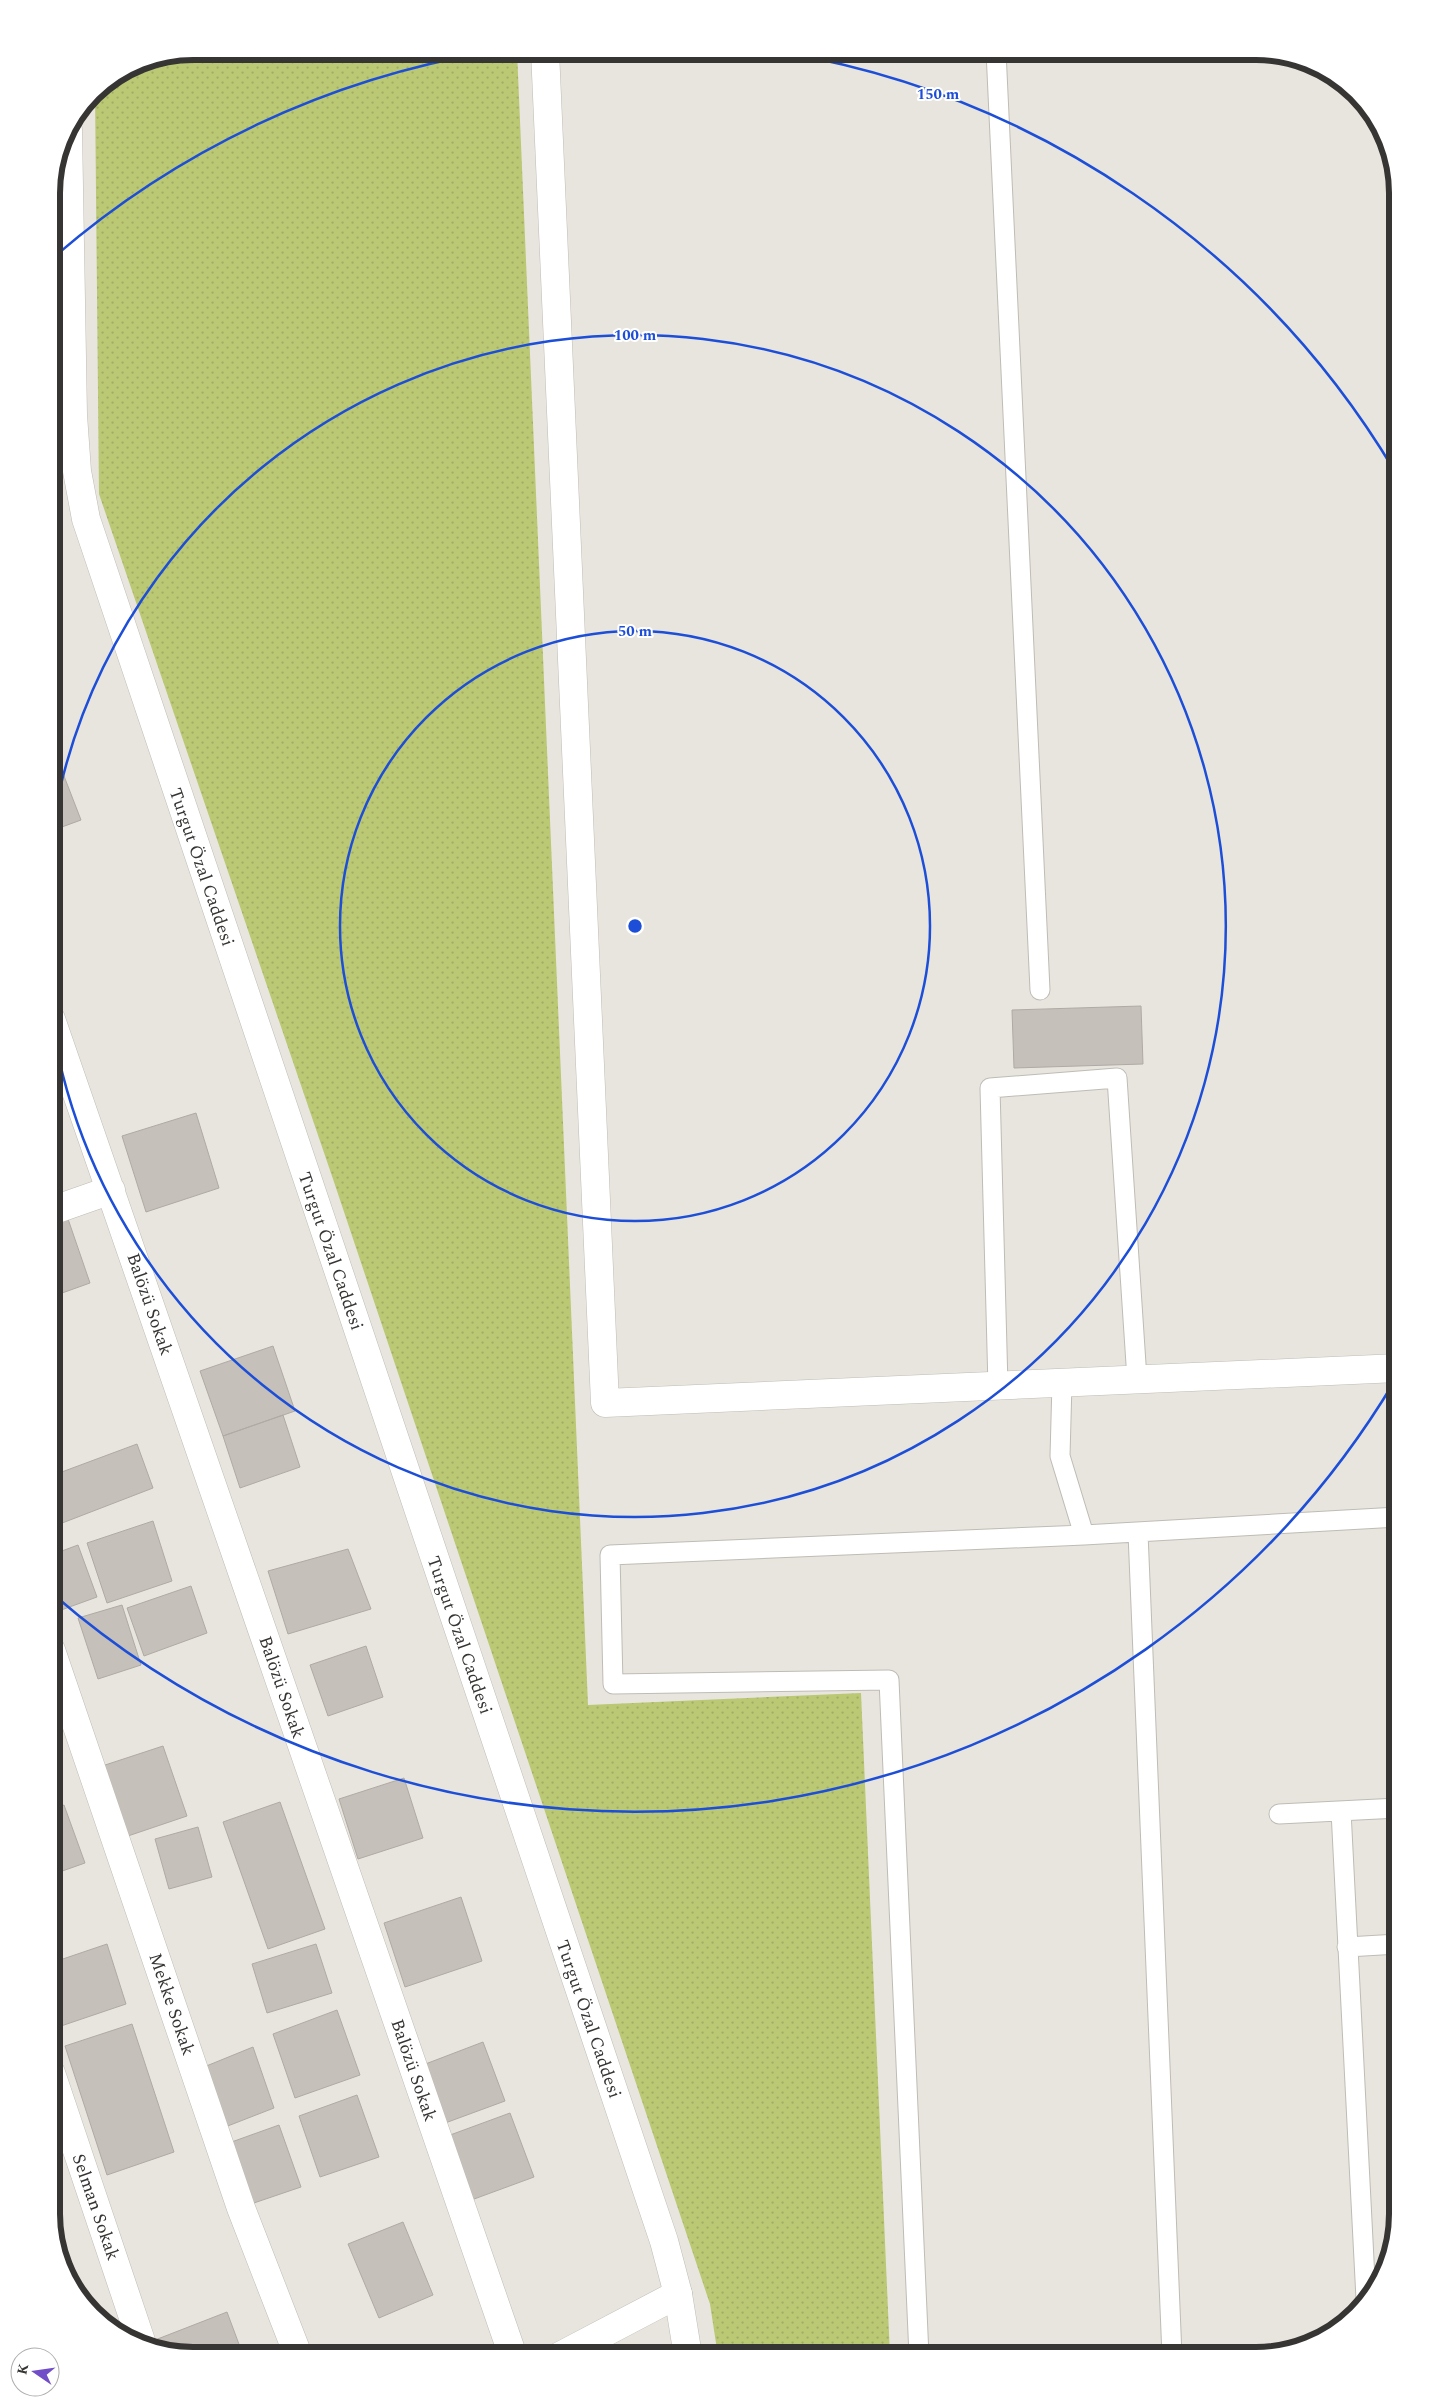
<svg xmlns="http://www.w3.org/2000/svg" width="1449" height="2407" font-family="Spectral,serif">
<defs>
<pattern id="grass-dots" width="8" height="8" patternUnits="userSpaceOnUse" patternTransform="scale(1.25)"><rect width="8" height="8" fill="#bbc874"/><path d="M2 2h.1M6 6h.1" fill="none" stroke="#a1ac65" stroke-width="1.8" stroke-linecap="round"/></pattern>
</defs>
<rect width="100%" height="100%" fill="#e8e5de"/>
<!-- grass -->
<path fill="url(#grass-dots)" d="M 193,51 L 517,51 L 588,1705 L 861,1693 L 890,2356 L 718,2356 L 710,2304 L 333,1179 L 99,494 L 95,91 L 139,62 Z"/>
<!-- building -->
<path fill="#c5c0ba" stroke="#afaaa4" d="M 59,763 L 81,820 L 51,831 L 51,766 Z
M 1141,1006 L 1143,1064 L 1014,1068 L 1012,1010 Z
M 196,1113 L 219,1188 L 146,1212 L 122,1136 Z
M 67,1216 L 90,1283 L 51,1297 L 51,1221 Z
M 273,1346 L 295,1411 L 223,1436 L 200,1371 Z
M 283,1415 L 300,1467 L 240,1488 L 223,1436 Z
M 137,1444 L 153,1488 L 57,1525 L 51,1510 L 51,1476 Z
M 153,1521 L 172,1581 L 107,1603 L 87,1543 Z
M 78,1545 L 97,1597 L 53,1613 L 51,1555 Z
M 348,1549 L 371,1609 L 288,1634 L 268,1571 Z
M 191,1586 L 207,1633 L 144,1656 L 127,1608 Z
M 122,1605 L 141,1665 L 98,1679 L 78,1618 Z
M 366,1646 L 383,1697 L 328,1716 L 310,1665 Z
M 163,1746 L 187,1816 L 119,1839 L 96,1768 Z
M 404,1778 L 423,1838 L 358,1859 L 339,1799 Z
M 280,1802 L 325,1929 L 268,1949 L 223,1822 Z
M 64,1805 L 85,1863 L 51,1875 L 51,1810 Z
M 198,1827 L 212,1877 L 169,1889 L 155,1839 Z
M 461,1897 L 482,1961 L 405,1987 L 384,1923 Z
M 107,1944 L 126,2004 L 61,2026 L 51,1995 L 51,1963 Z
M 316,1944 L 332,1993 L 267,2013 L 252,1964 Z
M 1398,1990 L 1398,2132 L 1394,1991 Z
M 337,2010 L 360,2075 L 295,2098 L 273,2034 Z
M 132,2024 L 174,2152 L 107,2175 L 65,2046 Z
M 483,2042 L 505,2101 L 437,2126 L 415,2068 Z
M 253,2047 L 274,2108 L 220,2129 L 199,2069 Z
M 357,2095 L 379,2157 L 320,2177 L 299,2116 Z
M 510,2113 L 534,2177 L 466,2202 L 442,2138 Z
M 279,2125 L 301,2187 L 248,2205 L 226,2144 Z
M 403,2222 L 433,2295 L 379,2318 L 348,2244 Z
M 67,2264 L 73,2285 L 66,2276 L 63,2265 Z
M 227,2312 L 243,2355 L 184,2355 L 157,2347 L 155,2340 Z"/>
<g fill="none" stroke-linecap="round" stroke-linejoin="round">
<defs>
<path id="service" d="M 996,51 L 1040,990
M 998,1386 L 990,1088 L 1117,1078 L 1137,1379
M 1138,1533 L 1172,2356
M 1084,1535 L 1398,1517
M 1341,1811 L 1366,2299
M 1279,1814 L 1398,1808
M 1347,1947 L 1398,1944
M 919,2356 L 889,1680 L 613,1684 L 610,1555 L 1084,1535 L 1060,1456 L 1062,1383"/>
<path id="minor" d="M 545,51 L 605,1403 L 1398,1368
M 51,1019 L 513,2356
M 51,1211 L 111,1190
M 51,1650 L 241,2208 L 298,2355
M 51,2073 L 141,2341
M 560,2356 L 678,2294"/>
<path id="tertiary" d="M 68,130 L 73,415 L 77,471 L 86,519 L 664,2241 L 678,2294 L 688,2356"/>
</defs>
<!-- service casing -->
<use href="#service" stroke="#bfbcb5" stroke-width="21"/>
<!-- minor casing -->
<use href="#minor" stroke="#bfbcb5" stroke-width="29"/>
<!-- tertiary casing -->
<use href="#tertiary" stroke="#bfbcb5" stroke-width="29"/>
<!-- service -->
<use href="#service" stroke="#fff" stroke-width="19"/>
<!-- minor -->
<use href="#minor" stroke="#fff" stroke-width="28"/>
<!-- tertiary -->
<use href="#tertiary" stroke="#fff" stroke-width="28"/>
</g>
<!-- distance rings -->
<g fill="none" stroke="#1d4ed8" stroke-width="2.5">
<circle cx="635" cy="926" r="295"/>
<path d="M52 828A591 591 0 1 1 52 1024"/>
<path d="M1394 1382A886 886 0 0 1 54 1595M54 257A886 886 0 0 1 489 52M781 52A886 886 0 0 1 1394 470"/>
</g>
<g text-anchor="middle" stroke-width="4" stroke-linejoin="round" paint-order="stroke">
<!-- street labels -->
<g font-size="18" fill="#363533" stroke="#fff">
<text transform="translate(202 867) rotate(71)" y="6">Turgut Özal Caddesi</text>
<text transform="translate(331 1251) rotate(71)" y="6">Turgut Özal Caddesi</text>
<text transform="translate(150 1304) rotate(71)" y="6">Balözü Sokak</text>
<text transform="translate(460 1635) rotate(71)" y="6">Turgut Özal Caddesi</text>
<text transform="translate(282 1687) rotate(71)" y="6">Balözü Sokak</text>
<text transform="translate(172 2004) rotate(71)" y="6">Mekke Sokak</text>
<text transform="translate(589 2019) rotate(71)" y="6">Turgut Özal Caddesi</text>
<text transform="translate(414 2070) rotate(71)" y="6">Balözü Sokak</text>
<text transform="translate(96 2207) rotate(71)" y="6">Selman Sokak</text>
</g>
</g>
<!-- crop -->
<path d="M0 0H1449V2407H0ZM193 60H1256A133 133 0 0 1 1389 193V2214A133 133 0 0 1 1256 2347H193A133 133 0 0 1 60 2214V193A133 133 0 0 1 193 60Z" fill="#fff" fill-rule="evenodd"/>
<path fill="none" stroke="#363533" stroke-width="6" d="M193 60H1256A133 133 0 0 1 1389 193V2214A133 133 0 0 1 1256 2347H193A133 133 0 0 1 60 2214V193A133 133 0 0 1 193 60Z"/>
<circle cx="635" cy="926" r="8" fill="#1d4ed8" stroke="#fff" stroke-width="2.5"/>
<g font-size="15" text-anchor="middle" font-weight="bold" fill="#1d4ed8" stroke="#fff" stroke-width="4" stroke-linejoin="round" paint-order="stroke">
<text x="938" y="99">150 m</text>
<text x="635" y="340">100 m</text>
<text x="635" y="636">50 m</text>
</g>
<!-- north arrow -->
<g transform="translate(35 2372) rotate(283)"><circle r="24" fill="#ffffff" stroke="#afaead"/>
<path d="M0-4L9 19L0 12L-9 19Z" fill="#714ec7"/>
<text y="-8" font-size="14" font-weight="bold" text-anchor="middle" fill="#363533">K</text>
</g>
</svg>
